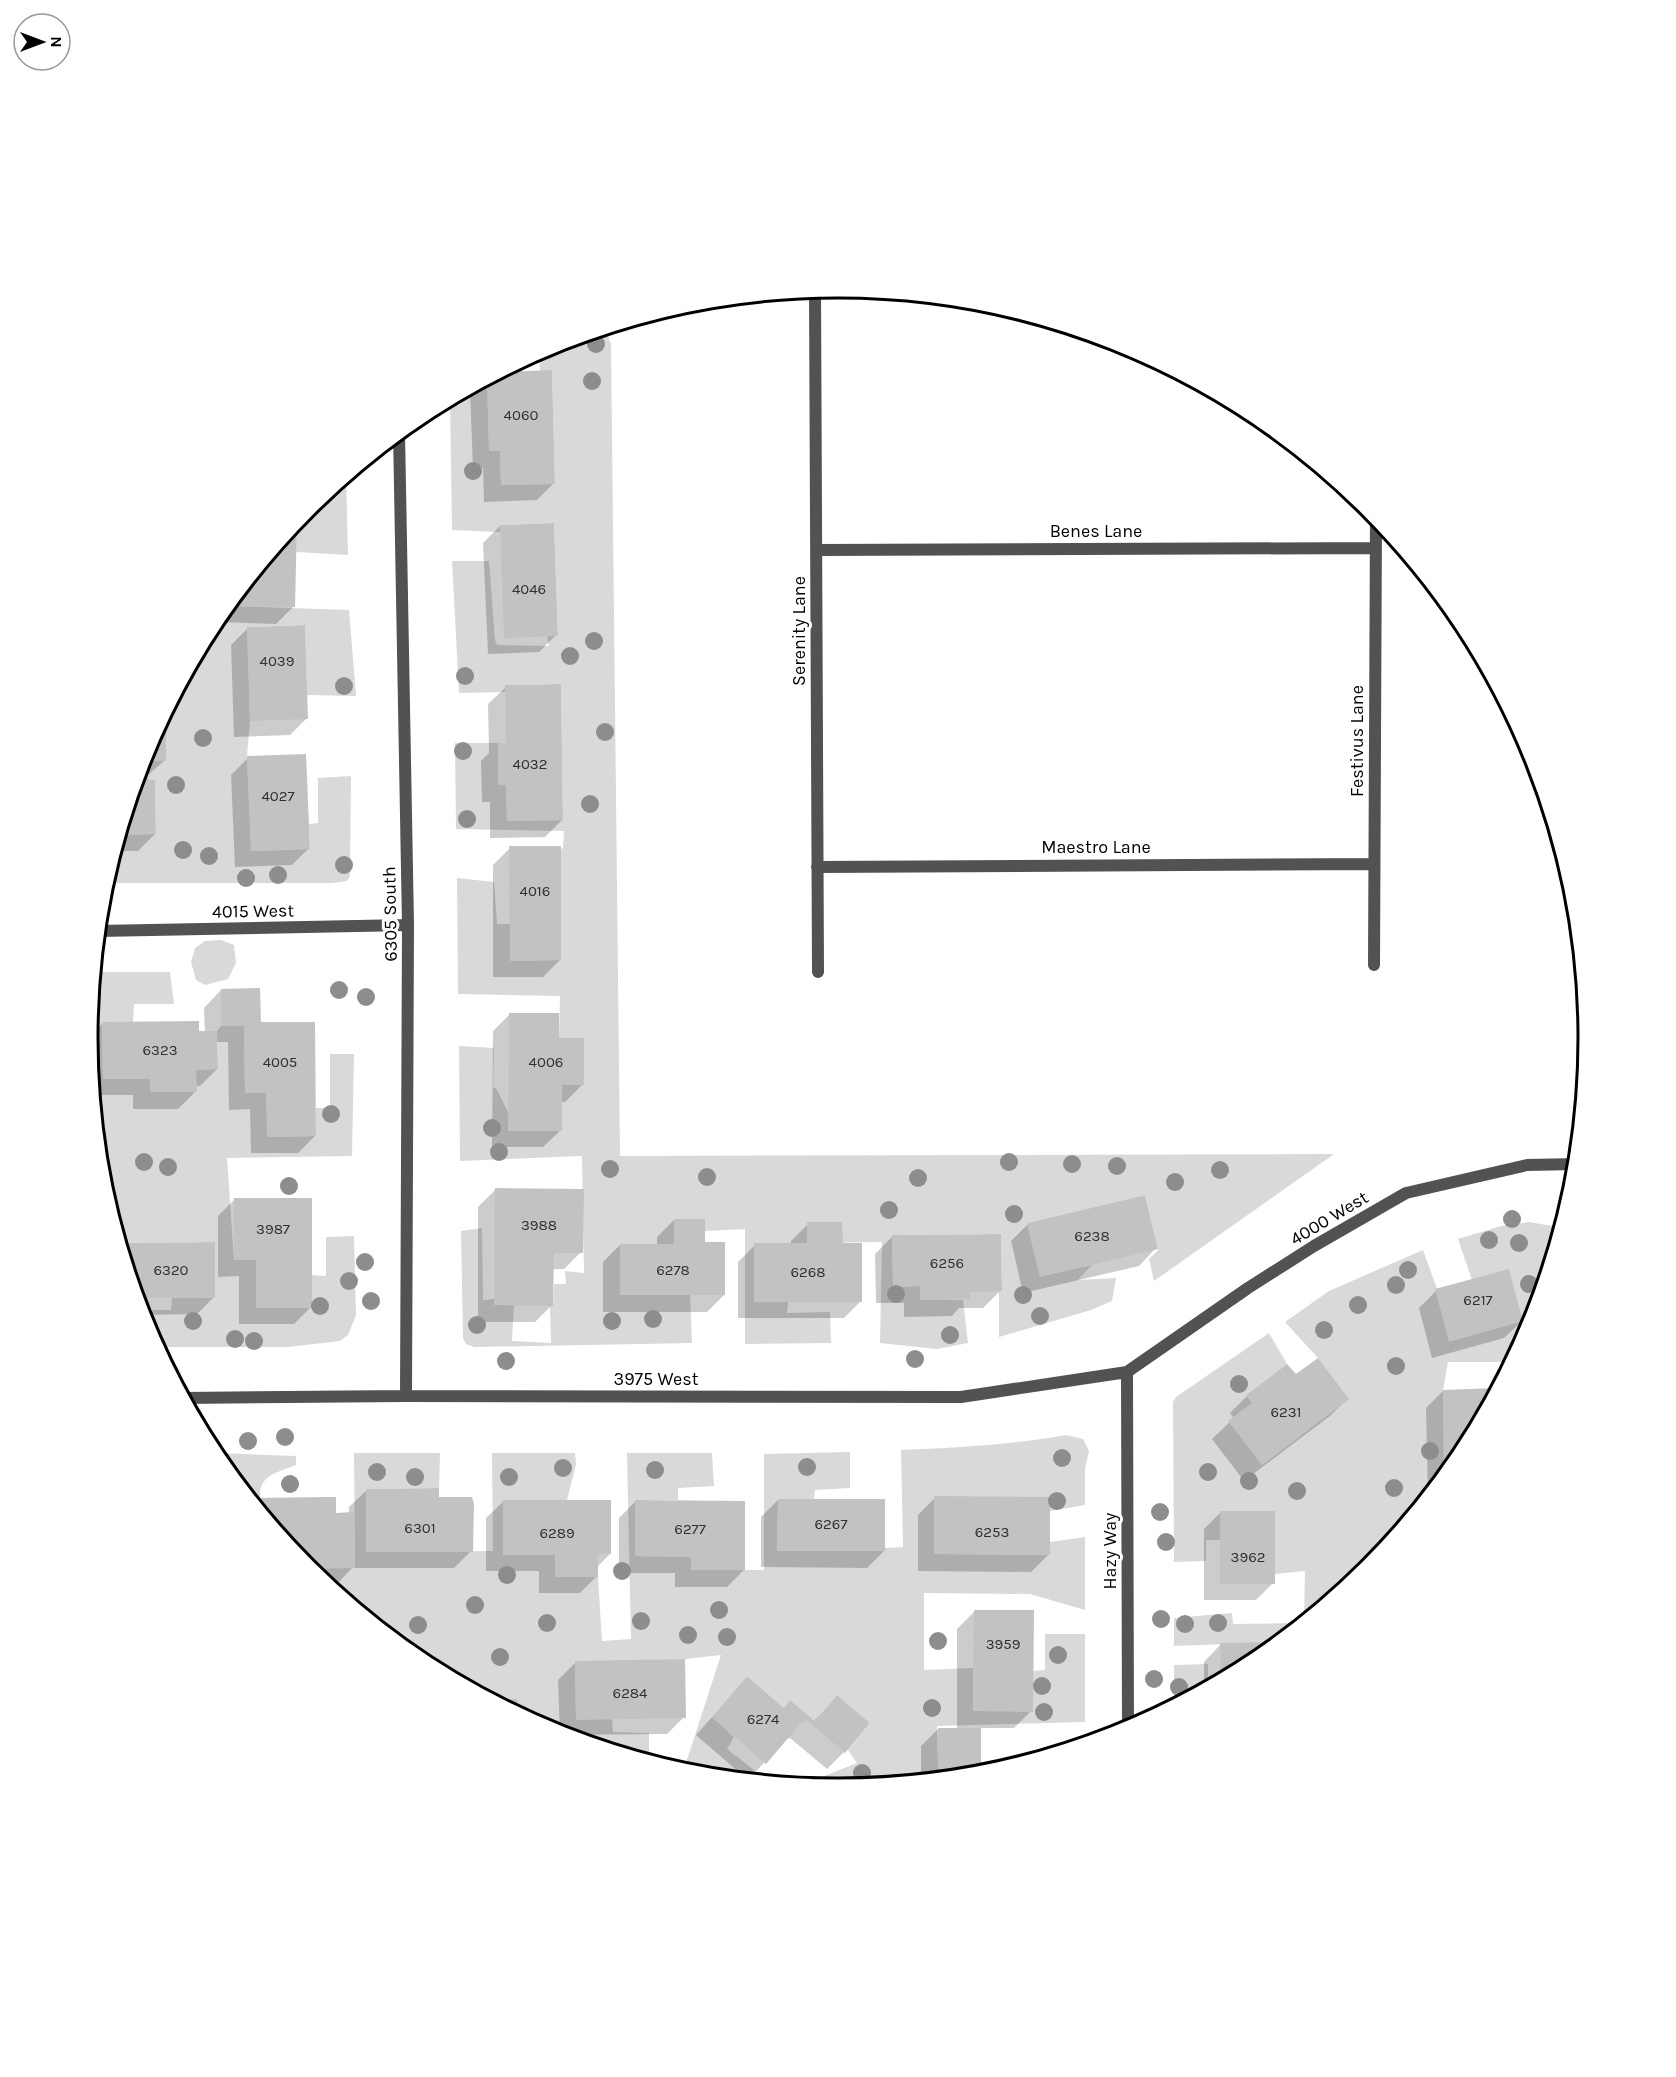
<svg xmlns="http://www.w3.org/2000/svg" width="1676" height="2077" font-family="Karla,sans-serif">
<rect width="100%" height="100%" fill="#fff"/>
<!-- green -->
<path fill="#d9d9d9" d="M 606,332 L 611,344 L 620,1156 L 1334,1154 L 1154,1281 L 1149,1259 L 1159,1249 L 1158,1249 L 1145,1195 L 1027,1223 L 1040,1276 L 1092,1265 L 1078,1280 L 1116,1278 L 1112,1301 L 1091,1310 L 999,1337 L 999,1291 L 1002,1291 L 1001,1234 L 892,1235 L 893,1287 L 920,1286 L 920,1300 L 963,1300 L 968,1343 L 937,1349 L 880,1343 L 882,1242 L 807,1243 L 788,1302 L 787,1313 L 830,1312 L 831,1343 L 745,1344 L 745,1229 L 705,1231 L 705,1219 L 674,1219 L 674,1244 L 620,1244 L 620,1295 L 690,1293 L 692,1343 L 474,1347 L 466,1344 L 463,1338 L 461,1231 L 482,1228 L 483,1300 L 494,1299 L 495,1305 L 514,1305 L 512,1341 L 551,1343 L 550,1306 L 553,1305 L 554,1284 L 566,1284 L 565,1271 L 584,1273 L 582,1156 L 460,1161 L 459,1046 L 494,1048 L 493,1088 L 496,1088 L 508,1112 L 562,1131 L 562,1085 L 584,1085 L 583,1038 L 559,1038 L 560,996 L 458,994 L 457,878 L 494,882 L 497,924 L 510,924 L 510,961 L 561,960 L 561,849 L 563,848 L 564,831 L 456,829 L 455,743 L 498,743 L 498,785 L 506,785 L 507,821 L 563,820 L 561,684 L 505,685 L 505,692 L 459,693 L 452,561 L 489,561 L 495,640 L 497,645 L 549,646 L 547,636 L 558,635 L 554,523 L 500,525 L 500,532 L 452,530 L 450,399 L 487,379 L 489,451 L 500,451 L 501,485 L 555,484 L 552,371 L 540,371 L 539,351 C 559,340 583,333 606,332 Z
M 346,476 L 348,555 L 296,552 L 297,520 L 307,507 Z
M 235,596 L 235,606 L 349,610 L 356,696 L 307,695 L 305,625 L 247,627 L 250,721 L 247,756 L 251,851 L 310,849 L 309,824 L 318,823 L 318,778 L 351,776 L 350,876 L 347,881 L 332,883 L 108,883 L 108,871 L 114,849 L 123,850 L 121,835 L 156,834 L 155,781 L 148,780 L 148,761 L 166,760 L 166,730 L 156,730 L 214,621 Z
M 221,940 L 234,945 L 236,963 L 228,979 L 205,985 L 196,980 L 191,962 L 195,948 L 205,941 Z
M 94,972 L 170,972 L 174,1004 L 134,1004 L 133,1022 L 102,1022 L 103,1079 L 150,1079 L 150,1092 L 196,1092 L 196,1070 L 218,1069 L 217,1031 L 221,1026 L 244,1026 L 245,1093 L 266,1093 L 268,1137 L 316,1136 L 316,1108 L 330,1108 L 330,1054 L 354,1054 L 352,1156 L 227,1158 L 234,1260 L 256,1260 L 256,1308 L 312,1308 L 312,1275 L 326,1276 L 326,1237 L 354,1236 L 356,1315 L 348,1335 L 340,1341 L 288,1347 L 156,1347 L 144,1326 L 139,1310 L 171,1310 L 172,1298 L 215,1297 L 215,1242 L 119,1243 L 101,1185 L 87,1038 L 89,1034 Z
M 1529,1222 L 1558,1227 L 1561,1230 L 1532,1326 L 1513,1362 L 1448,1362 L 1443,1390 L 1444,1478 L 1369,1570 L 1304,1623 L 1305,1571 L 1275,1574 L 1274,1511 L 1221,1511 L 1220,1540 L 1206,1540 L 1206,1561 L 1174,1562 L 1173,1402 L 1176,1397 L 1269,1333 L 1287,1364 L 1246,1395 L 1252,1403 L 1229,1421 L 1262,1465 L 1348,1399 L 1318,1358 L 1285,1322 L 1329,1291 L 1423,1250 L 1437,1289 L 1449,1341 L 1523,1321 L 1509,1270 L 1472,1280 L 1458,1239 L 1501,1226 Z
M 1066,1435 L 1083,1439 L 1089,1451 L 1085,1469 L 1085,1505 L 1050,1511 L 934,1497 L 935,1554 L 1049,1555 L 1050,1542 L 1085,1537 L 1085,1610 L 1030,1594 L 924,1593 L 924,1670 L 973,1668 L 973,1711 L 1033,1671 L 1045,1670 L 1045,1634 L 1085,1634 L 1085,1722 L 937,1726 L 938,1769 L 972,1770 L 973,1776 L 838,1789 L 799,1786 L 857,1763 L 848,1750 L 870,1723 L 837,1695 L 815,1721 L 790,1700 L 784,1708 L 747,1676 L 712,1717 L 734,1737 L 727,1749 L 754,1770 L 743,1780 L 688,1774 L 693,1770 L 685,1766 L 721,1655 L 685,1659 L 575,1662 L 576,1719 L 612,1719 L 613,1732 L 649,1733 L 649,1762 L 550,1732 L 517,1714 L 517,1699 L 489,1700 L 420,1663 L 306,1569 L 355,1567 L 354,1453 L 440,1453 L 439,1488 L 366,1489 L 366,1552 L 493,1551 L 492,1453 L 575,1453 L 576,1464 L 567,1500 L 503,1500 L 503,1555 L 555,1555 L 556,1577 L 598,1577 L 602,1641 L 631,1639 L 627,1453 L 712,1453 L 714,1486 L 678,1488 L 678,1500 L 635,1500 L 635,1556 L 691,1557 L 691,1570 L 764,1570 L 764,1454 L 850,1452 L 850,1488 L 815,1490 L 814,1499 L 778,1499 L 777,1551 L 885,1551 L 885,1548 L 903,1547 L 901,1450 C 957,1448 1011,1445 1066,1435 Z
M 218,1453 L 296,1456 L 296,1465 C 277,1473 259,1474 260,1498 L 249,1498 L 218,1461 Z
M 1232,1613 L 1233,1624 L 1304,1623 L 1277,1645 L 1276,1642 L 1174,1646 L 1174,1618 Z
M 1208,1664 L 1208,1688 L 1174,1706 L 1174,1665 Z"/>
<!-- shadow -->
<path fill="#0003" d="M 497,374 L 554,483 L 537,500 L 484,502 L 483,468 L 473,468 L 470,391 L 478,384 Z
M 295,522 L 293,607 L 276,624 L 218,622 L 218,616 Z
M 500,526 L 556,635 L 539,652 L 488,654 L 483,543 Z
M 248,628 L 307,718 L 290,735 L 234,737 L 231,645 Z
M 506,687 L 562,820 L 545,837 L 490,838 L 490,802 L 482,802 L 481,761 L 489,753 L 488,704 Z
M 155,731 L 164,731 L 165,760 L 146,777 L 155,834 L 138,851 L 114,851 L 144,751 Z
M 248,758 L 309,848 L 292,865 L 235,867 L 231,775 Z
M 510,848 L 560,960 L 543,977 L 493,977 L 493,865 Z
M 221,990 L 260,1024 L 315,1136 L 298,1153 L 251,1153 L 250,1109 L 229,1110 L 228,1042 L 216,1042 L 217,1069 L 200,1086 L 195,1086 L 195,1092 L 178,1109 L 133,1109 L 133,1095 L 93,1095 L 87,1039 L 103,1023 L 205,1033 L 204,1008 Z
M 510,1014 L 558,1039 L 582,1085 L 565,1102 L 561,1102 L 561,1130 L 543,1147 L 492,1147 L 493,1031 Z
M 495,1190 L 581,1252 L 564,1269 L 552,1269 L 552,1305 L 535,1322 L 478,1322 L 478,1207 Z
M 235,1199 L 311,1307 L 294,1324 L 239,1324 L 239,1276 L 218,1277 L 218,1216 Z
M 674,1220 L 704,1244 L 724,1295 L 707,1312 L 603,1312 L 603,1262 L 620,1245 L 657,1245 L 657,1237 Z
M 808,1224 L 841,1244 L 861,1301 L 844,1318 L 738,1318 L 738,1262 L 755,1245 L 791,1245 L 791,1241 Z
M 1028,1224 L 1156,1248 L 1139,1266 L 1023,1293 L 1011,1241 Z
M 892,1237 L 1000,1291 L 983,1308 L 959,1308 L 952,1316 L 904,1317 L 904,1303 L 876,1303 L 875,1254 Z
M 119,1244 L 214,1297 L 197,1314 L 141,1315 Z
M 1436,1291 L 1522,1321 L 1504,1338 L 1432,1358 L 1419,1308 Z
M 1287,1366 L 1295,1376 L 1347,1399 L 1330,1416 L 1244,1481 L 1212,1439 L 1234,1418 L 1230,1413 L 1247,1396 Z
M 1498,1390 L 1462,1456 L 1428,1498 L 1426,1408 L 1443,1391 Z
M 367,1490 L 438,1499 L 471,1551 L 454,1568 L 352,1568 L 337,1584 L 325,1584 L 307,1569 L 250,1500 L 334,1498 L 334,1515 L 349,1514 L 349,1507 Z
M 935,1498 L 1048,1555 L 1031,1572 L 918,1571 L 918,1515 Z
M 778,1500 L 884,1551 L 867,1568 L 761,1567 L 761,1517 Z
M 504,1501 L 610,1554 L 597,1567 L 597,1576 L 580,1593 L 539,1593 L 539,1571 L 486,1571 L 486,1518 Z
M 636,1501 L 744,1570 L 727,1587 L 675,1587 L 675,1573 L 619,1573 L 619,1518 Z
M 1221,1512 L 1273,1583 L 1256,1600 L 1204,1600 L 1204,1529 Z
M 974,1612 L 1031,1711 L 1014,1728 L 980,1728 L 980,1769 L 1003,1769 L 984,1775 L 921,1781 L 921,1746 L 938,1729 L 957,1729 L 957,1629 Z
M 1275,1643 L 1275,1646 L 1255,1663 L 1204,1690 L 1204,1662 L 1221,1644 Z
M 575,1663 L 684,1717 L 667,1734 L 560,1735 L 558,1680 Z
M 747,1678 L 783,1709 L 813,1722 L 837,1697 L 844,1752 L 827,1769 L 790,1738 L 786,1739 L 748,1780 L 696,1735 Z"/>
<!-- building -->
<path fill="#c2c2c2" d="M 552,370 L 555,484 L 501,485 L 500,451 L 489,451 L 487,379 L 499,372 Z
M 297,520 L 295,607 L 234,606 L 235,596 Z
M 554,523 L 558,636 L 504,638 L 500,525 Z
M 305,625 L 308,719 L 250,721 L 247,627 Z
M 561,684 L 563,820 L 507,821 L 506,785 L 498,785 L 498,743 L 506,743 L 505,685 Z
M 156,730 L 166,730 L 166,761 L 148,761 L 148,780 L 155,780 L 156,834 L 119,835 L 144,751 Z
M 306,754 L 310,849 L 251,851 L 247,756 Z
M 509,846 L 561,846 L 561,960 L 510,961 Z
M 260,988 L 261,1022 L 315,1022 L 316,1136 L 267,1137 L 266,1093 L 245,1093 L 244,1026 L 221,1026 L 221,989 Z
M 509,1013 L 559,1013 L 559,1038 L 584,1038 L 584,1085 L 562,1085 L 562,1131 L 508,1131 Z
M 199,1021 L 199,1031 L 217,1031 L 218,1069 L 196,1070 L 197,1092 L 150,1092 L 150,1079 L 103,1079 L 102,1022 Z
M 495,1188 L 584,1189 L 583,1253 L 554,1253 L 553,1306 L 494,1305 Z
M 1145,1195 L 1158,1249 L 1040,1277 L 1027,1223 Z
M 234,1198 L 312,1198 L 312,1308 L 256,1308 L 256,1260 L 234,1260 Z
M 674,1219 L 705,1219 L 705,1242 L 725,1242 L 725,1295 L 620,1295 L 620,1244 L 674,1244 Z
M 807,1222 L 842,1222 L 843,1243 L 862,1243 L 862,1302 L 754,1302 L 754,1243 L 807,1243 Z
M 1001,1234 L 1002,1291 L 970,1292 L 970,1299 L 920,1300 L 920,1286 L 893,1287 L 892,1235 Z
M 215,1242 L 215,1298 L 136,1298 L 119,1243 Z
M 1509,1269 L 1523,1321 L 1449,1342 L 1435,1289 Z
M 1318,1358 L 1349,1399 L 1262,1465 L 1228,1421 L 1252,1403 L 1246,1395 L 1287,1364 L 1296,1374 Z
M 1498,1388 L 1462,1456 L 1444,1478 L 1443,1390 Z
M 439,1488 L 439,1497 L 472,1497 L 474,1504 L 473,1552 L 366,1552 L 366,1489 Z
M 934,1496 L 1050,1497 L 1050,1555 L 934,1554 Z
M 327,1497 L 336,1497 L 336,1513 L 354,1512 L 355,1568 L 306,1569 L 249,1498 Z
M 778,1499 L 885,1499 L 885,1551 L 777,1551 Z
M 503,1500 L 611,1500 L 611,1554 L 598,1554 L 598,1577 L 555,1577 L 555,1555 L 503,1555 Z
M 635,1500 L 745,1501 L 745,1570 L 691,1570 L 691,1557 L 635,1556 Z
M 1220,1511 L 1275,1511 L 1275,1584 L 1220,1584 Z
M 974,1610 L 1034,1610 L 1033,1712 L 973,1711 Z
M 1277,1642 L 1277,1645 L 1255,1663 L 1221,1681 L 1220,1643 Z
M 685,1659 L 686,1718 L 576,1720 L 575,1661 Z
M 747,1676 L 784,1708 L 790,1700 L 815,1721 L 837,1695 L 870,1723 L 845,1753 L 808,1721 L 801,1723 L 766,1764 L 712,1717 Z
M 488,1699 L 517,1699 L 517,1714 Z
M 938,1728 L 981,1728 L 981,1768 L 1007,1768 L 974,1776 L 974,1769 L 938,1769 Z"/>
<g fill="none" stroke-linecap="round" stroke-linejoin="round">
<!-- minor -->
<path stroke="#525252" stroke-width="12" d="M 833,288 L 843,288
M 815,290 L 818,972
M 399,432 L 408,925 L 406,1396
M 817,550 L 1376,548
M 817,867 L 1374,864
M 98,931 L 408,925
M 1374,965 L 1376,516
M 1127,1372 L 1128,1731
M 182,1398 L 406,1396 L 961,1397 L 1127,1372 L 1248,1288 L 1314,1246 L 1406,1193 L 1527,1165 L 1577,1164"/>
</g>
<!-- trees -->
<g fill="#8d8d8d">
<circle cx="596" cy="344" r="9"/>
<circle cx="592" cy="381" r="9"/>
<circle cx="473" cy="471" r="9"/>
<circle cx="594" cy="641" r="9"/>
<circle cx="570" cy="656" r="9"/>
<circle cx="465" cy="676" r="9"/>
<circle cx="344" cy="686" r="9"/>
<circle cx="605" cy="732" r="9"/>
<circle cx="203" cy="738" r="9"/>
<circle cx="463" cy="751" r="9"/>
<circle cx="176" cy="785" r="9"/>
<circle cx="590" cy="804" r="9"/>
<circle cx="467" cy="819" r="9"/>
<circle cx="183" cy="850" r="9"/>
<circle cx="209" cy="856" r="9"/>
<circle cx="344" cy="865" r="9"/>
<circle cx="278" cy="875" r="9"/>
<circle cx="246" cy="878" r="9"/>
<circle cx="339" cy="990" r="9"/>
<circle cx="366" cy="997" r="9"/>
<circle cx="331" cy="1114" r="9"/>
<circle cx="492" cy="1128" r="9"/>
<circle cx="499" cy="1152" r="9"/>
<circle cx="144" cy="1162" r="9"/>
<circle cx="1009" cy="1162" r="9"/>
<circle cx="1072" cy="1164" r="9"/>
<circle cx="1117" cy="1166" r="9"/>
<circle cx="168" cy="1167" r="9"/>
<circle cx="610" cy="1169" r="9"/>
<circle cx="1220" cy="1170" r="9"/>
<circle cx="707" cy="1177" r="9"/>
<circle cx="918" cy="1178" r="9"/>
<circle cx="1175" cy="1182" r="9"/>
<circle cx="289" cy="1186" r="9"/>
<circle cx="889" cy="1210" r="9"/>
<circle cx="1014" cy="1214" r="9"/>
<circle cx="1512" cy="1219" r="9"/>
<circle cx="1489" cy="1240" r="9"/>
<circle cx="1519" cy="1243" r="9"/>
<circle cx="365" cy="1262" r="9"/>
<circle cx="1408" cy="1270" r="9"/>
<circle cx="349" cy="1281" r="9"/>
<circle cx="1529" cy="1284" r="9"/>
<circle cx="1396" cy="1285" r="9"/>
<circle cx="896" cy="1294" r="9"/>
<circle cx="1023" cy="1295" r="9"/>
<circle cx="371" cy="1301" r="9"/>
<circle cx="1358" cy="1305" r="9"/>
<circle cx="320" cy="1306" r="9"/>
<circle cx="1040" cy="1316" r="9"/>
<circle cx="653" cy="1319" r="9"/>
<circle cx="193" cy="1321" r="9"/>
<circle cx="612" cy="1321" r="9"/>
<circle cx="477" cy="1325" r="9"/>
<circle cx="1324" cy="1330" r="9"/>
<circle cx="950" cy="1335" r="9"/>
<circle cx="235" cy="1339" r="9"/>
<circle cx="254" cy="1341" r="9"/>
<circle cx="915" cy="1359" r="9"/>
<circle cx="506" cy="1361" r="9"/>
<circle cx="1396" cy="1366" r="9"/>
<circle cx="1239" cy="1384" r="9"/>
<circle cx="285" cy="1437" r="9"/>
<circle cx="248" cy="1441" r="9"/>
<circle cx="1430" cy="1451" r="9"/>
<circle cx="1062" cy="1458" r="9"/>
<circle cx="807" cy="1467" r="9"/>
<circle cx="563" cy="1468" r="9"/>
<circle cx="655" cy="1470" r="9"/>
<circle cx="377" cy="1472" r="9"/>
<circle cx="1208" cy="1472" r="9"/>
<circle cx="415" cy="1477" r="9"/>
<circle cx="509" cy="1477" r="9"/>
<circle cx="1249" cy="1481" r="9"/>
<circle cx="290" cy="1484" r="9"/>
<circle cx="1394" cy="1488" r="9"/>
<circle cx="1297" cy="1491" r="9"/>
<circle cx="1057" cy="1501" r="9"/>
<circle cx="1160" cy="1512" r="9"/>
<circle cx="1166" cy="1542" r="9"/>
<circle cx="622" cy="1571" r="9"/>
<circle cx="507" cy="1575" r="9"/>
<circle cx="475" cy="1605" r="9"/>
<circle cx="719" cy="1610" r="9"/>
<circle cx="1161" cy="1619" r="9"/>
<circle cx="641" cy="1621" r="9"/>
<circle cx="547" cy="1623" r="9"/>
<circle cx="1218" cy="1623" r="9"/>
<circle cx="1185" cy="1624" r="9"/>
<circle cx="418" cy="1625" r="9"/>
<circle cx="688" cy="1635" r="9"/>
<circle cx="727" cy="1637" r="9"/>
<circle cx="938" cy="1641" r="9"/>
<circle cx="1058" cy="1655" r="9"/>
<circle cx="500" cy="1657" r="9"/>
<circle cx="1154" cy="1679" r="9"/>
<circle cx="1042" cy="1686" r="9"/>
<circle cx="1179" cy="1687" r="9"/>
<circle cx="932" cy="1708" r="9"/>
<circle cx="1044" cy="1712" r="9"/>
<circle cx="862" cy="1773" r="9"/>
</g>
<g text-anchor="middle" stroke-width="6" stroke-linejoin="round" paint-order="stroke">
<!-- number labels -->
<g font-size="15" fill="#303030">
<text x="521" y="420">4060</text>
<text x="529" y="594">4046</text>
<text x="277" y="666">4039</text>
<text x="530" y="769">4032</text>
<text x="278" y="801">4027</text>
<text x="535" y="896">4016</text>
<text x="160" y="1055">6323</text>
<text x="280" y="1067">4005</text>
<text x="546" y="1067">4006</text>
<text x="539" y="1230">3988</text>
<text x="273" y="1234">3987</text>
<text x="1092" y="1241">6238</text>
<text x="947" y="1268">6256</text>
<text x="171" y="1275">6320</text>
<text x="673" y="1275">6278</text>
<text x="808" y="1277">6268</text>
<text x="1478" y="1305">6217</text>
<text x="1286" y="1417">6231</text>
<text x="831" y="1529">6267</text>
<text x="420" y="1533">6301</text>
<text x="690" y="1534">6277</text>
<text x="992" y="1537">6253</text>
<text x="557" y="1538">6289</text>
<text x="1248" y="1562">3962</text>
<text x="1003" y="1649">3959</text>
<text x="630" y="1698">6284</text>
<text x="763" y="1724">6274</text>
</g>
<!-- street labels -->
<g font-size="18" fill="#000" stroke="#fff">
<text x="1096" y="537">Benes Lane</text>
<text transform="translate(799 631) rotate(-90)" y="6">Serenity Lane</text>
<text transform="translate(1357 741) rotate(-90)" y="6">Festivus Lane</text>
<text x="1096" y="853">Maestro Lane</text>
<text transform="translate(253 911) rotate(-1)" y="6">4015 West</text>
<text transform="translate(390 914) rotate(-91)" y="6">6305 South</text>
<text transform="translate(1329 1218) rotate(-31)" y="6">4000 West</text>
<text x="656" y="1385">3975 West</text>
<text transform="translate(1110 1551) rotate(-90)" y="6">Hazy Way</text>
</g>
</g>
<!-- crop -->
<path d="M0 0H1676V2077H0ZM98 1038a740 740 0 1 1 1480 0a740 740 0 1 1-1480 0Z" fill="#fff" fill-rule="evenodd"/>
<path fill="none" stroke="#000" stroke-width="3" d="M98 1038a740 740 0 1 1 1480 0a740 740 0 1 1-1480 0Z"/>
<!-- north arrow -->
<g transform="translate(42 42) rotate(90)"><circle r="28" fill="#ffffff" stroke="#999999" stroke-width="1.5"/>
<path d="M0-4.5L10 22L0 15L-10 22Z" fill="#000000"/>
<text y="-9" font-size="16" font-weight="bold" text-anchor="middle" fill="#000000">N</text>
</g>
</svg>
